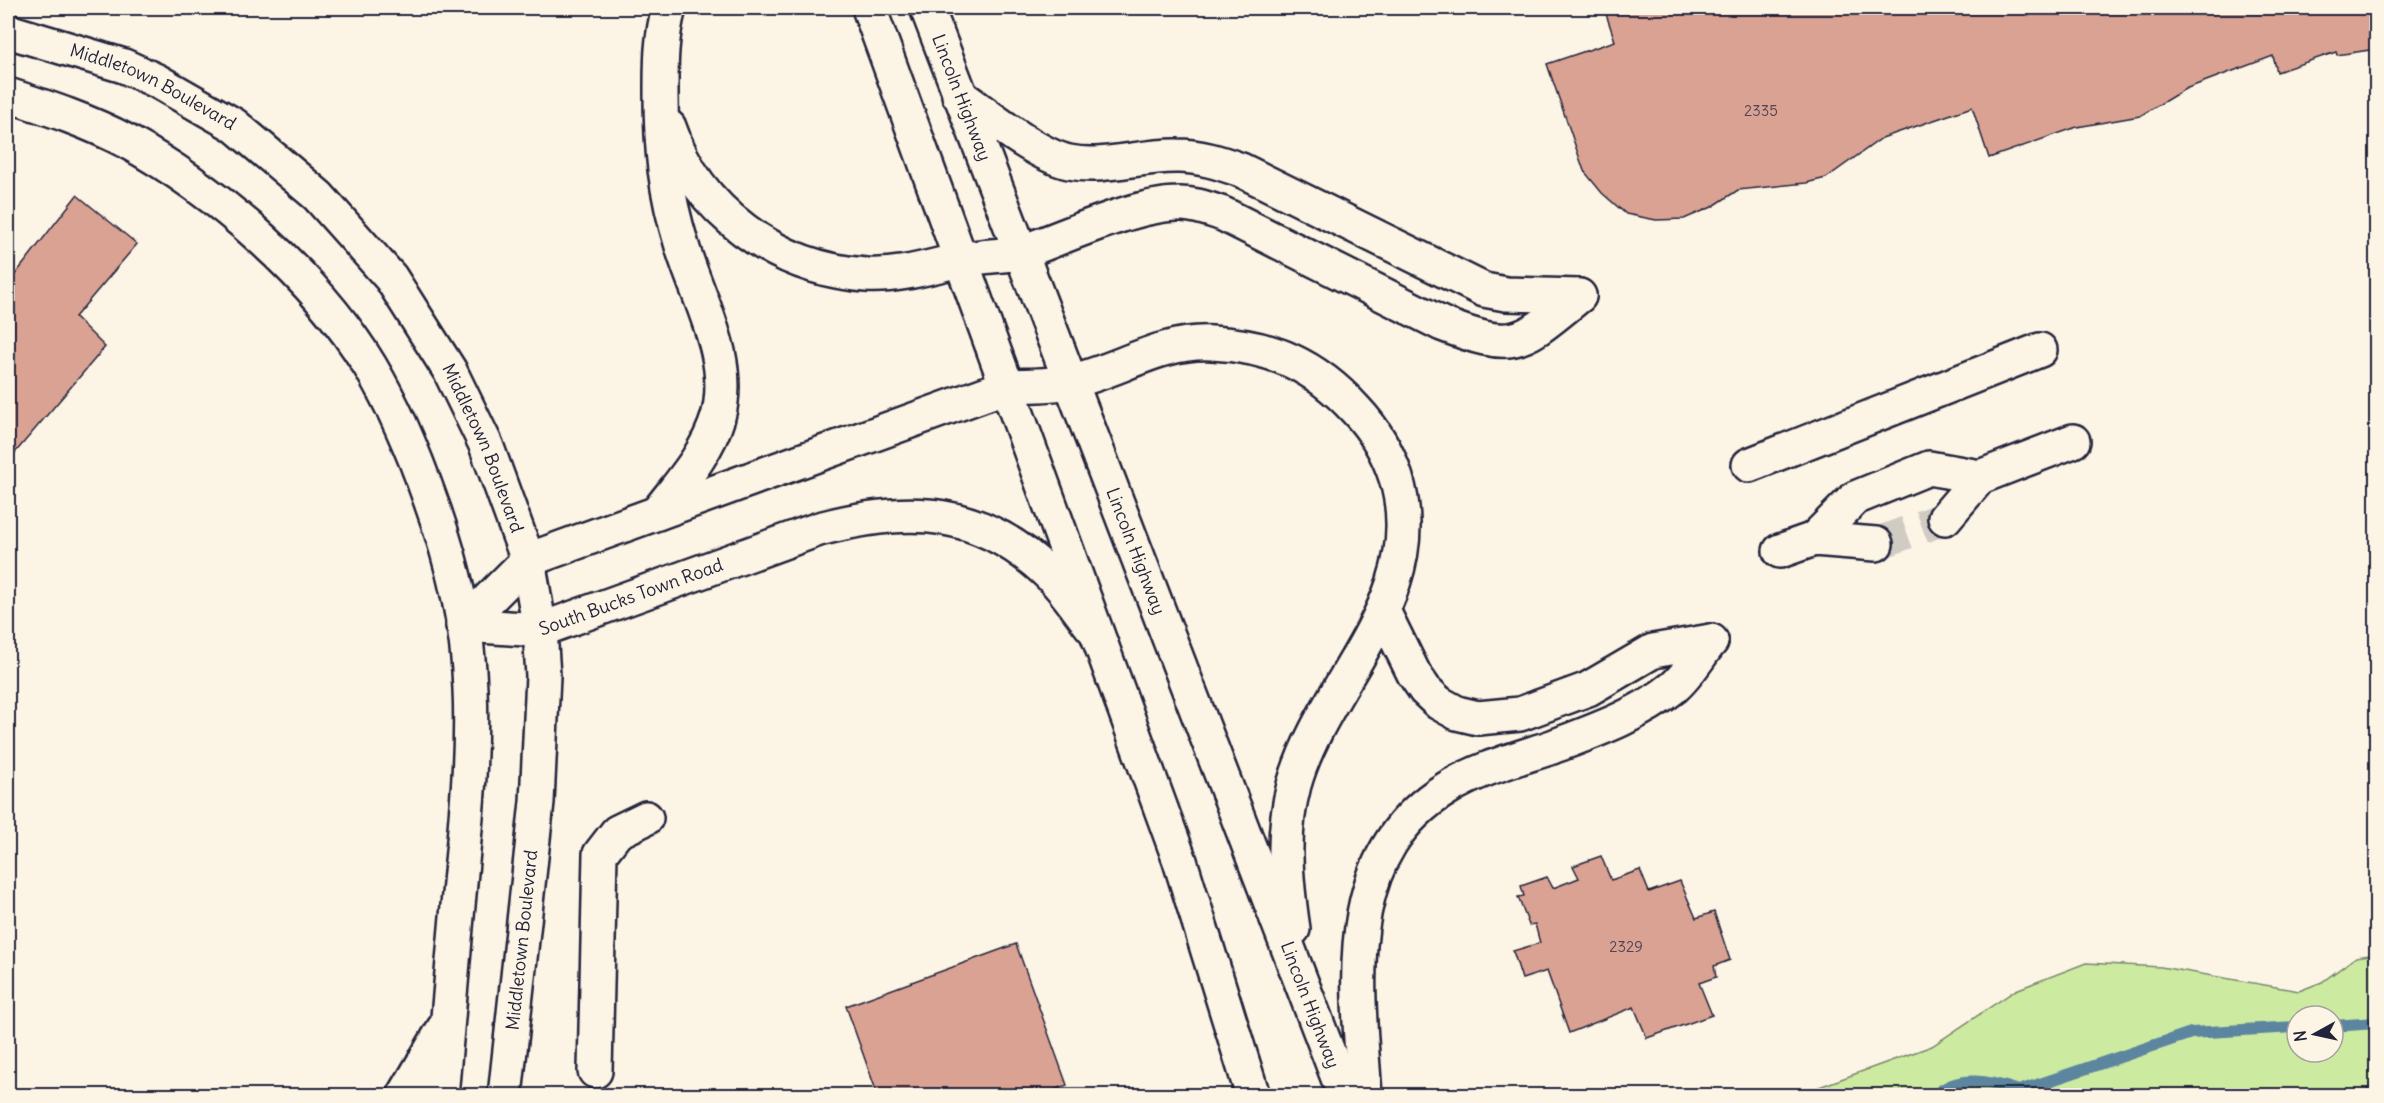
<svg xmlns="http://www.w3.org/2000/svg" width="2384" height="1103" font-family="Delius,sans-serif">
<rect width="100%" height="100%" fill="#fcf5e5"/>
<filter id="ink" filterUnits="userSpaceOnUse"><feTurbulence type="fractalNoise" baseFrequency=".0167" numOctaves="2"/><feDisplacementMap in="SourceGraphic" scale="12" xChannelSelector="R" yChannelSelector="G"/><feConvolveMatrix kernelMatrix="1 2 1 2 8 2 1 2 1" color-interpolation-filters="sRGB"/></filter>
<g filter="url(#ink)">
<!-- green -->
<path fill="#cdeaa1" stroke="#78866e" stroke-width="1.5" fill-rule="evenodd" d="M 2376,954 L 2376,1083 L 2359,1095 L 1797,1095 L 1932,1046 L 2016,990 L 2086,963 L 2161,967 L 2299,991 L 2322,982 L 2356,957 ZM 2297,1016 L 2333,1016 L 2333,1052 L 2297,1052 Z"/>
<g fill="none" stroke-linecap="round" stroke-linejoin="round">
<!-- stream -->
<path stroke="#5c86a0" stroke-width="12" d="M 2333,1026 L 2376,1023
M 1935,1096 C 1958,1073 1992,1082 2019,1091 L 2191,1033 L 2297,1027"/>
</g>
<!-- building -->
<path fill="#daa293" stroke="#22223b" stroke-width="1.5" d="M 1604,8 L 2376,8 L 2376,49 L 2337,55 L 2336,52 L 2277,72 L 2273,56 L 2185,89 L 2140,116 L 2077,127 L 1989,158 L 1972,107 L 1882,138 L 1826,178 L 1806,183 L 1738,190 L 1712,207 L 1684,219 L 1656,220 L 1626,214 L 1602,193 L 1584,171 L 1547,64 L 1615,41 Z
M 77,195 L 137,244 L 75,317 L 105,347 L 8,461 L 8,276 L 14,276 Z
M 1601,856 L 1611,880 L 1640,870 L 1649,892 L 1680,881 L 1696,918 L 1714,912 L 1730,960 L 1714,966 L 1716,977 L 1699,983 L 1712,1015 L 1647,1038 L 1634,1007 L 1569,1033 L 1547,971 L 1522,979 L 1513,951 L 1540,943 L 1535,924 L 1529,925 L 1518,897 L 1524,896 L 1521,886 L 1547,877 L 1553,888 L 1579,878 L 1573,866 Z
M 1016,944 L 1067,1085 L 1038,1096 L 878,1096 L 846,1006 Z"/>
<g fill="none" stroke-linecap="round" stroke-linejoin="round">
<!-- minor-tunnel -->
<path stroke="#d0cbc3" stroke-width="33" stroke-dasharray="33 16" stroke-linecap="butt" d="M 1876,544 L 1945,518"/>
<defs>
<g id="minor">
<path id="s1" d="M 8,31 L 124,66 L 157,81 L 234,125 L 318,196 L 391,278 L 450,371 L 486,445 L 528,560 L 540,630 L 543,676 L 537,802 L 505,1096"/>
<path d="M 8,95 C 48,108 88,121 126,141 C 217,191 316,277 370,366 C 395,408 414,453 430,499 C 452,559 468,624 470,689 C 473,754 466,819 460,883 C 454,954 447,1025 441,1096"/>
<path d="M 959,95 C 988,115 1036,155 1069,162 C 1105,169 1141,155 1178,156 C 1200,156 1221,163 1241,170 L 1484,290 L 1506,294 L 1579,296"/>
<path d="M 1020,253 C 1061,238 1136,204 1178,204 C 1193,203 1208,209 1223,214 L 1442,324 C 1516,353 1521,343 1579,296"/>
<path d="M 1749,465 L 2040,350"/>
<path d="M 1945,518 L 1980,477 L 2073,441"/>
<path d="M 1814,539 L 1855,498 L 1929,468 L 1980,477"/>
<path d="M 1780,551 L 1814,539 L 1876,544"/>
<path d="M 1383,611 L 1414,674 L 1425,690 L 1439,703 L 1457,713 L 1478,718 L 1520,714 L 1588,689 L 1653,651 L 1711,641"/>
<path id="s2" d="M 463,625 L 540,630 L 819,529 C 910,505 981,507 1052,577 C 1067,592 1079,611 1092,627"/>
<path d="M 463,625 L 528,560 L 1007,386"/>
<path d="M 595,1071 L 600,854 L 617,832 L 646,818"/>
<path d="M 404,1096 L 444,1028"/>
<path d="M 1365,1096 C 1358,987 1337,856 1446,789 C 1478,769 1516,759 1552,747 C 1594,731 1638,716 1674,687 C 1688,675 1699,656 1711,641"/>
</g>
<g id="major">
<path d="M 869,8 L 1180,861 L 1253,1096"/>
<path id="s3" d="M 927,8 L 1345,1096"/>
<path d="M 669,127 C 697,211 777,269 866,275 C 898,277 929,267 960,260 C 980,256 1000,256 1020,253"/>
<path d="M 1007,386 C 1027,385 1049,386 1068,382 C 1117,372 1160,340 1212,343 C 1272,346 1315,365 1356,410 C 1374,429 1388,453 1396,478 C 1432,596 1323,681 1294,785 C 1281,833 1286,881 1293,929"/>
<path d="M 657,513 C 680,483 707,454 718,417 C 734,358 698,300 682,246 C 665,191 661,150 661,93 C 661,62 661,37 669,8"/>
</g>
</defs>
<!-- minor casing -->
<use href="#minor" stroke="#22223b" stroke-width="38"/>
<!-- major casing -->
<use href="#major" stroke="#22223b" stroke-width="38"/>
<!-- minor -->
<use href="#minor" stroke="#fcf5e5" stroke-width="33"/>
<!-- major -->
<use href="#major" stroke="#fcf5e5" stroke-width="33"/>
</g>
</g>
<g text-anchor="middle" stroke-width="4.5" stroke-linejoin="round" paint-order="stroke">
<!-- number labels -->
<g font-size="15" fill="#504251">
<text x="1761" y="116">2335</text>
<text x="1626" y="952">2329</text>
</g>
<!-- street labels -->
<g font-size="18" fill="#22223b" stroke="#fcf5e5">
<text dy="6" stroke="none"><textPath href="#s1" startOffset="156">Middletown Boulevard</textPath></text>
<text dy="6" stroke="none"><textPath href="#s3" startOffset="96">Lincoln Highway</textPath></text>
<text dy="6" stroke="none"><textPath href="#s1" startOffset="660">Middletown Boulevard</textPath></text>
<text dy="6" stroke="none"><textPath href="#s3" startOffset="582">Lincoln Highway</textPath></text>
<text dy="6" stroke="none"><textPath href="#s2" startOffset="174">South Bucks Town Road</textPath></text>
<text transform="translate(522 940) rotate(-84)" y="6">Middletown Boulevard</text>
<text dy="6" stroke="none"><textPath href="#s3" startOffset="1068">Lincoln Highway</textPath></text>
</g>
</g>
<!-- margin -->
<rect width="2384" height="1103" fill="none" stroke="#fcf5e5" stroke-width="30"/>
<rect x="15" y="15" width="2354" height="1073" fill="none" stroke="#22223b" stroke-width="2" filter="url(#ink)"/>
<!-- north arrow -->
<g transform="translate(2315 1034) rotate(262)"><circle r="28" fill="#fcf5e5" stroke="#a5a1a1" stroke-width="1.5"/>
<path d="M0-4.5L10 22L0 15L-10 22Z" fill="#22223b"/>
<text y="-9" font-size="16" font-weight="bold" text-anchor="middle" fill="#22223b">N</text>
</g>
</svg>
